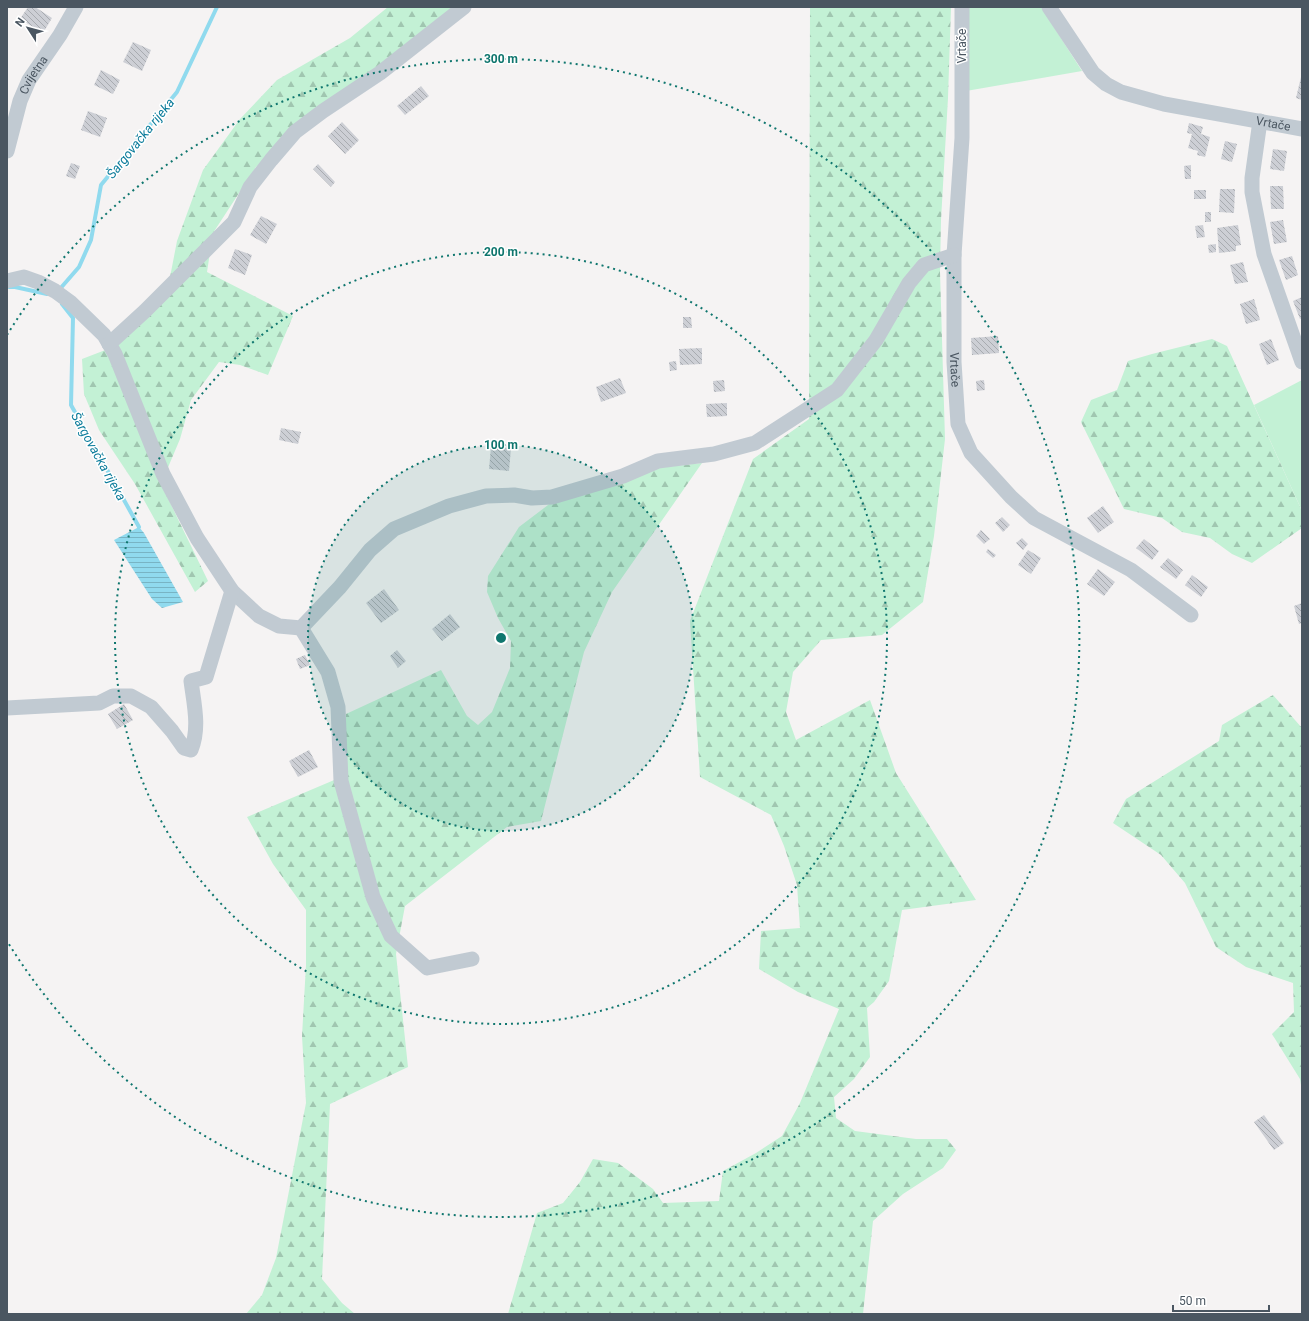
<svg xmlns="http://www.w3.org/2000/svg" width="1309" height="1321" font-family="Roboto,sans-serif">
<defs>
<pattern id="forest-firs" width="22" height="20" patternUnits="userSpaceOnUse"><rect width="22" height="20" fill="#c3f1d5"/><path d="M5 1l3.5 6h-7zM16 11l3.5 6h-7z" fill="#a0c6b0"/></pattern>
<pattern id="water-rules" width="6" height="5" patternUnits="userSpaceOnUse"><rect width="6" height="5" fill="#90daee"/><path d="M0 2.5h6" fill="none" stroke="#78b4c4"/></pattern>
<pattern id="building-back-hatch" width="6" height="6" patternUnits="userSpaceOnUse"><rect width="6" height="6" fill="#cdcfd5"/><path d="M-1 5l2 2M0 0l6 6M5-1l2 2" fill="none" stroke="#a8abb0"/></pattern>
</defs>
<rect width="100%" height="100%" fill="#f5f3f3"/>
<!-- grass -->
<path fill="#c3f1d5" d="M 967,7 L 1041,7 L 1082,71 L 966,91 Z
M 1302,380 L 1302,511 L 1254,405 Z"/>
<!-- forest -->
<path fill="url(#forest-firs)" d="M 388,7 L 456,7 L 256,167 L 213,233 L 207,272 L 293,316 L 268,375 L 240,365 L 219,362 L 191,400 L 180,439 L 161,484 L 208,581 L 195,592 L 135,484 L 99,430 L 84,394 L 82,359 L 108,349 L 166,298 L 177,241 L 203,170 L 240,119 L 277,80 L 350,38 Z
M 810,7 L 951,7 L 948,98 L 941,220 L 940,272 L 945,439 L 934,536 L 923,602 L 882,635 L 821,640 L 793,672 L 786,712 L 796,740 L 870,700 L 896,773 L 976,900 L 902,910 L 889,981 L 874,1002 L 867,1008 L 870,1057 L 854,1079 L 834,1097 L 836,1118 L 855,1131 L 916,1139 L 947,1139 L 956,1150 L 943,1168 L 903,1194 L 873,1221 L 863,1314 L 508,1314 L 537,1213 L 563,1203 L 580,1182 L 593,1159 L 618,1163 L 653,1189 L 663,1203 L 719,1201 L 723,1171 L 756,1153 L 782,1136 L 800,1103 L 839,1009 L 798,992 L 759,969 L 761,931 L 800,928 L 797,885 L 784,846 L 771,815 L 700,777 L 690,621 L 753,459 L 809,419 Z
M 1212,339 L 1227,346 L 1302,511 L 1302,528 L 1252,563 L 1232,554 L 1210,538 L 1182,532 L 1162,518 L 1124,509 L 1081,422 L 1091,400 L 1117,390 L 1128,361 L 1152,354 Z
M 702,463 L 612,592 L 584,652 L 541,821 L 507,827 L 405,906 L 396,954 L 408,1067 L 330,1104 L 322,1279 L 342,1303 L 355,1314 L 246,1314 L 262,1295 L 276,1258 L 306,1103 L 302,1036 L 306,965 L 306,910 L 273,864 L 247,817 L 346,775 L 346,714 L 441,670 L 467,716 L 478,725 L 492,712 L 510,668 L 511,641 L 498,618 L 487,592 L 488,576 L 519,527 L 552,502 L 656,468 Z
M 1273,695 L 1302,728 L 1302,1091 L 1300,1079 L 1272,1034 L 1294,1012 L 1293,983 L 1246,967 L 1216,947 L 1202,918 L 1185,883 L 1161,855 L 1113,823 L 1126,799 L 1219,741 L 1222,725 Z"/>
<!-- water -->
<path fill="url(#water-rules)" d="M 139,527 L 144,533 L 183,602 L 162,608 L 152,599 L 114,540 Z"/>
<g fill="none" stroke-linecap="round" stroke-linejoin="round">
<!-- stream -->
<path stroke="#90daee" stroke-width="4" d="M 9,287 L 15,287 L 47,294
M 59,290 L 79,267 L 91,240 L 101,185 L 177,92 L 217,7
M 62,304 L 73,318 L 71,405 L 139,527"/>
</g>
<!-- building -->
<path fill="url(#building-back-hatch)" d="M 28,7 L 35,7 L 52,18 L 43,33 L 20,19 Z
M 133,42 L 151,50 L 142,71 L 123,62 Z
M 101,70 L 120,80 L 113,94 L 94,85 Z
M 1301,77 L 1302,77 L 1302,100 L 1296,98 Z
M 421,86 L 429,96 L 405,115 L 397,106 Z
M 88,111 L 107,118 L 100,137 L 81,130 Z
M 342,122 L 359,140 L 345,154 L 328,136 Z
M 1189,123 L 1203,127 L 1201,134 L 1210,137 L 1205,157 L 1197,155 L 1198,151 L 1188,148 L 1192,134 L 1187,133 Z
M 1225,141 L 1237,144 L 1232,162 L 1221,159 Z
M 1273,149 L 1287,151 L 1284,171 L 1270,169 Z
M 71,163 L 80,166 L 75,179 L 66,176 Z
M 318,164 L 335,182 L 331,187 L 313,169 Z
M 1191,165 L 1191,179 L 1185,179 L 1184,166 Z
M 1270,186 L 1283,186 L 1284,209 L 1271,209 Z
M 1220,189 L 1235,189 L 1234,213 L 1219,212 Z
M 1194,190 L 1206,190 L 1206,199 L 1194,199 Z
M 1205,212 L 1211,212 L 1211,222 L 1205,222 Z
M 261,216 L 277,224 L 266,244 L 250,235 Z
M 1283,220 L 1287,242 L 1274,244 L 1270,222 Z
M 1203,225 L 1205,237 L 1197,238 L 1195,226 Z
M 1238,225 L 1241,245 L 1236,246 L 1236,251 L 1219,253 L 1217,228 Z
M 1216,244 L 1216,252 L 1209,253 L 1208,245 Z
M 235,249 L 252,255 L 245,275 L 228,268 Z
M 1292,256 L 1298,275 L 1286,280 L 1279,260 Z
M 1243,262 L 1248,282 L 1235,284 L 1230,265 Z
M 1302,297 L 1302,318 L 1300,319 L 1293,301 Z
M 1254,299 L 1260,320 L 1246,324 L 1240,304 Z
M 683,317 L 691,317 L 692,328 L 683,328 Z
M 998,336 L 999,353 L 972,355 L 971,338 Z
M 1271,339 L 1279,360 L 1267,365 L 1259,344 Z
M 702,348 L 702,364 L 680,365 L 679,349 Z
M 676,361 L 677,370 L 670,371 L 669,362 Z
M 620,378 L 626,393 L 601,402 L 596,387 Z
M 724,380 L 725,391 L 714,392 L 713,381 Z
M 984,380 L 985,390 L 977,391 L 976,381 Z
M 727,403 L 727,416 L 707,417 L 706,404 Z
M 281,428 L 301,432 L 298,444 L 279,440 Z
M 491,447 L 511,448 L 509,471 L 489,469 Z
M 1103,506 L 1114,522 L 1098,533 L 1087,518 Z
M 1002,517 L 1010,525 L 1003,532 L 995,523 Z
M 981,530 L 990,539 L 984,544 L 976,536 Z
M 1022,538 L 1028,544 L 1023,550 L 1016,543 Z
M 1144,539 L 1159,551 L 1152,560 L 1136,548 Z
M 988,549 L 996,555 L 993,558 L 986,552 Z
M 1028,550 L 1041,558 L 1031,574 L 1018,565 Z
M 1168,558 L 1183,570 L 1176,579 L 1160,567 Z
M 1098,569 L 1115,582 L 1104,596 L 1087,584 Z
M 1192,575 L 1208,587 L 1201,597 L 1185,585 Z
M 384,589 L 399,610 L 381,623 L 366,603 Z
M 1302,603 L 1302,623 L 1299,624 L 1294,606 Z
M 450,614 L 460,627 L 442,641 L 432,629 Z
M 397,650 L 406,661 L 398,668 L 390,656 Z
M 305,655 L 310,665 L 300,669 L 296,659 Z
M 124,704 L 133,720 L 117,729 L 108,714 Z
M 309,750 L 318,767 L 298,777 L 289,761 Z
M 1264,1115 L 1284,1143 L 1274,1150 L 1254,1122 Z"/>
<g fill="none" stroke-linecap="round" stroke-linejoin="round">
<!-- minor -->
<g stroke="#c1cad2" stroke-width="15">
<path id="s1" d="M 962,7 L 962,138 L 954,255 L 954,362 L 958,424 L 971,453 L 1011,497 L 1034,518 L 1131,570 L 1191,615"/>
<path id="s2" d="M 1049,7 L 1093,73 L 1106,84 L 1121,92 L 1164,104 L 1302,129"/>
<path d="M 1260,121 L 1252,178 L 1252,192 L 1264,254 L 1302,362"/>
<path id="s3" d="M 7,151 L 20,101 L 29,80 L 60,35 L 76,7"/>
<path d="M 7,281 L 24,277 L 38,282 L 55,291 L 70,302 L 104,335 L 115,354 L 163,474 L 197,538 L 232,591 L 259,616 L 279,626 L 301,628 L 340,587 L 370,550 L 394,529 L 449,506 L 486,496 L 514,495 L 532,498 L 552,497 L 623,476 L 658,461 L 714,454 L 755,443 L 837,390 L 876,340 L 909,283 L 924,265 L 954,255"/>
<path d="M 109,344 L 145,311 L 234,222 L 250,187 L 271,160 L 295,132 L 323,111 L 380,73 L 464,7"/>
<path d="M 301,628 L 328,672 L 338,707 L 341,781 L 373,897 L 391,936 L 427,968 L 472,959"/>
<path d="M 7,708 L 99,703 L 113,696 L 131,696 L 151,707 L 172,731 L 184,748 L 191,750 C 200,728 194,704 191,681 L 206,677 L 232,591"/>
</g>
</g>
<!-- distance rings -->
<circle cx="501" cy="638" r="193" fill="#0f766e" fill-opacity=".12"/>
<g fill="none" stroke="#0f766e" stroke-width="2" stroke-dasharray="2 4">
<circle cx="501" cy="638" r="193"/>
<circle cx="501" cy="638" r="386"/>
<path d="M7 335A579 579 0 1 1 7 941"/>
</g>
<g text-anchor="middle" stroke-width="3" stroke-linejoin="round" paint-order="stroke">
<!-- street labels -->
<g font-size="12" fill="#4a5661" stroke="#fff">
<text transform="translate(962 46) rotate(-90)" y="4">Vrtače</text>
<text dy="4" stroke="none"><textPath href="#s3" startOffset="81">Cvijetna</textPath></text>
<text dy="4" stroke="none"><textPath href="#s2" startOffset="269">Vrtače</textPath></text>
<text dy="4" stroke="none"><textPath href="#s1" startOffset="363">Vrtače</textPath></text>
</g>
<!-- water labels -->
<g font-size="13" font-style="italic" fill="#0c7c9b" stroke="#fff">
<text transform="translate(140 138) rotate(-51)" y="5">Šargovačka rijeka</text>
<text transform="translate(99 456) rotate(61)" y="5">Šargovačka rijeka</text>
</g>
</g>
<circle cx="501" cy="638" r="6" fill="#0f766e" stroke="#fff" stroke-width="2"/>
<g font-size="12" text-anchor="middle" font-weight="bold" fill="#0f766e" stroke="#fff" stroke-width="3" stroke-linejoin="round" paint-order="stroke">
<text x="501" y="63">300 m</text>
<text x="501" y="256">200 m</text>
<text x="501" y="449">100 m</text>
</g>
<!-- border -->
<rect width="1309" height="1321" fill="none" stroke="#4a5661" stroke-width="16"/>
<!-- north arrow -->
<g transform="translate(28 28) rotate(306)" stroke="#ffffff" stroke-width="3" paint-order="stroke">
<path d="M0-3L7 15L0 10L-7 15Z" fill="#4a5661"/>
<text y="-6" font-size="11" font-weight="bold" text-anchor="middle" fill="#4a5661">N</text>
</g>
<!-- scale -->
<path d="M1173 1305v6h96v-6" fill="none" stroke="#4a5661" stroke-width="2"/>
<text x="1179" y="1305" font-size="12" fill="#4a5661" stroke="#ffffff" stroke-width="3" paint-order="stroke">50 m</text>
</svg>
